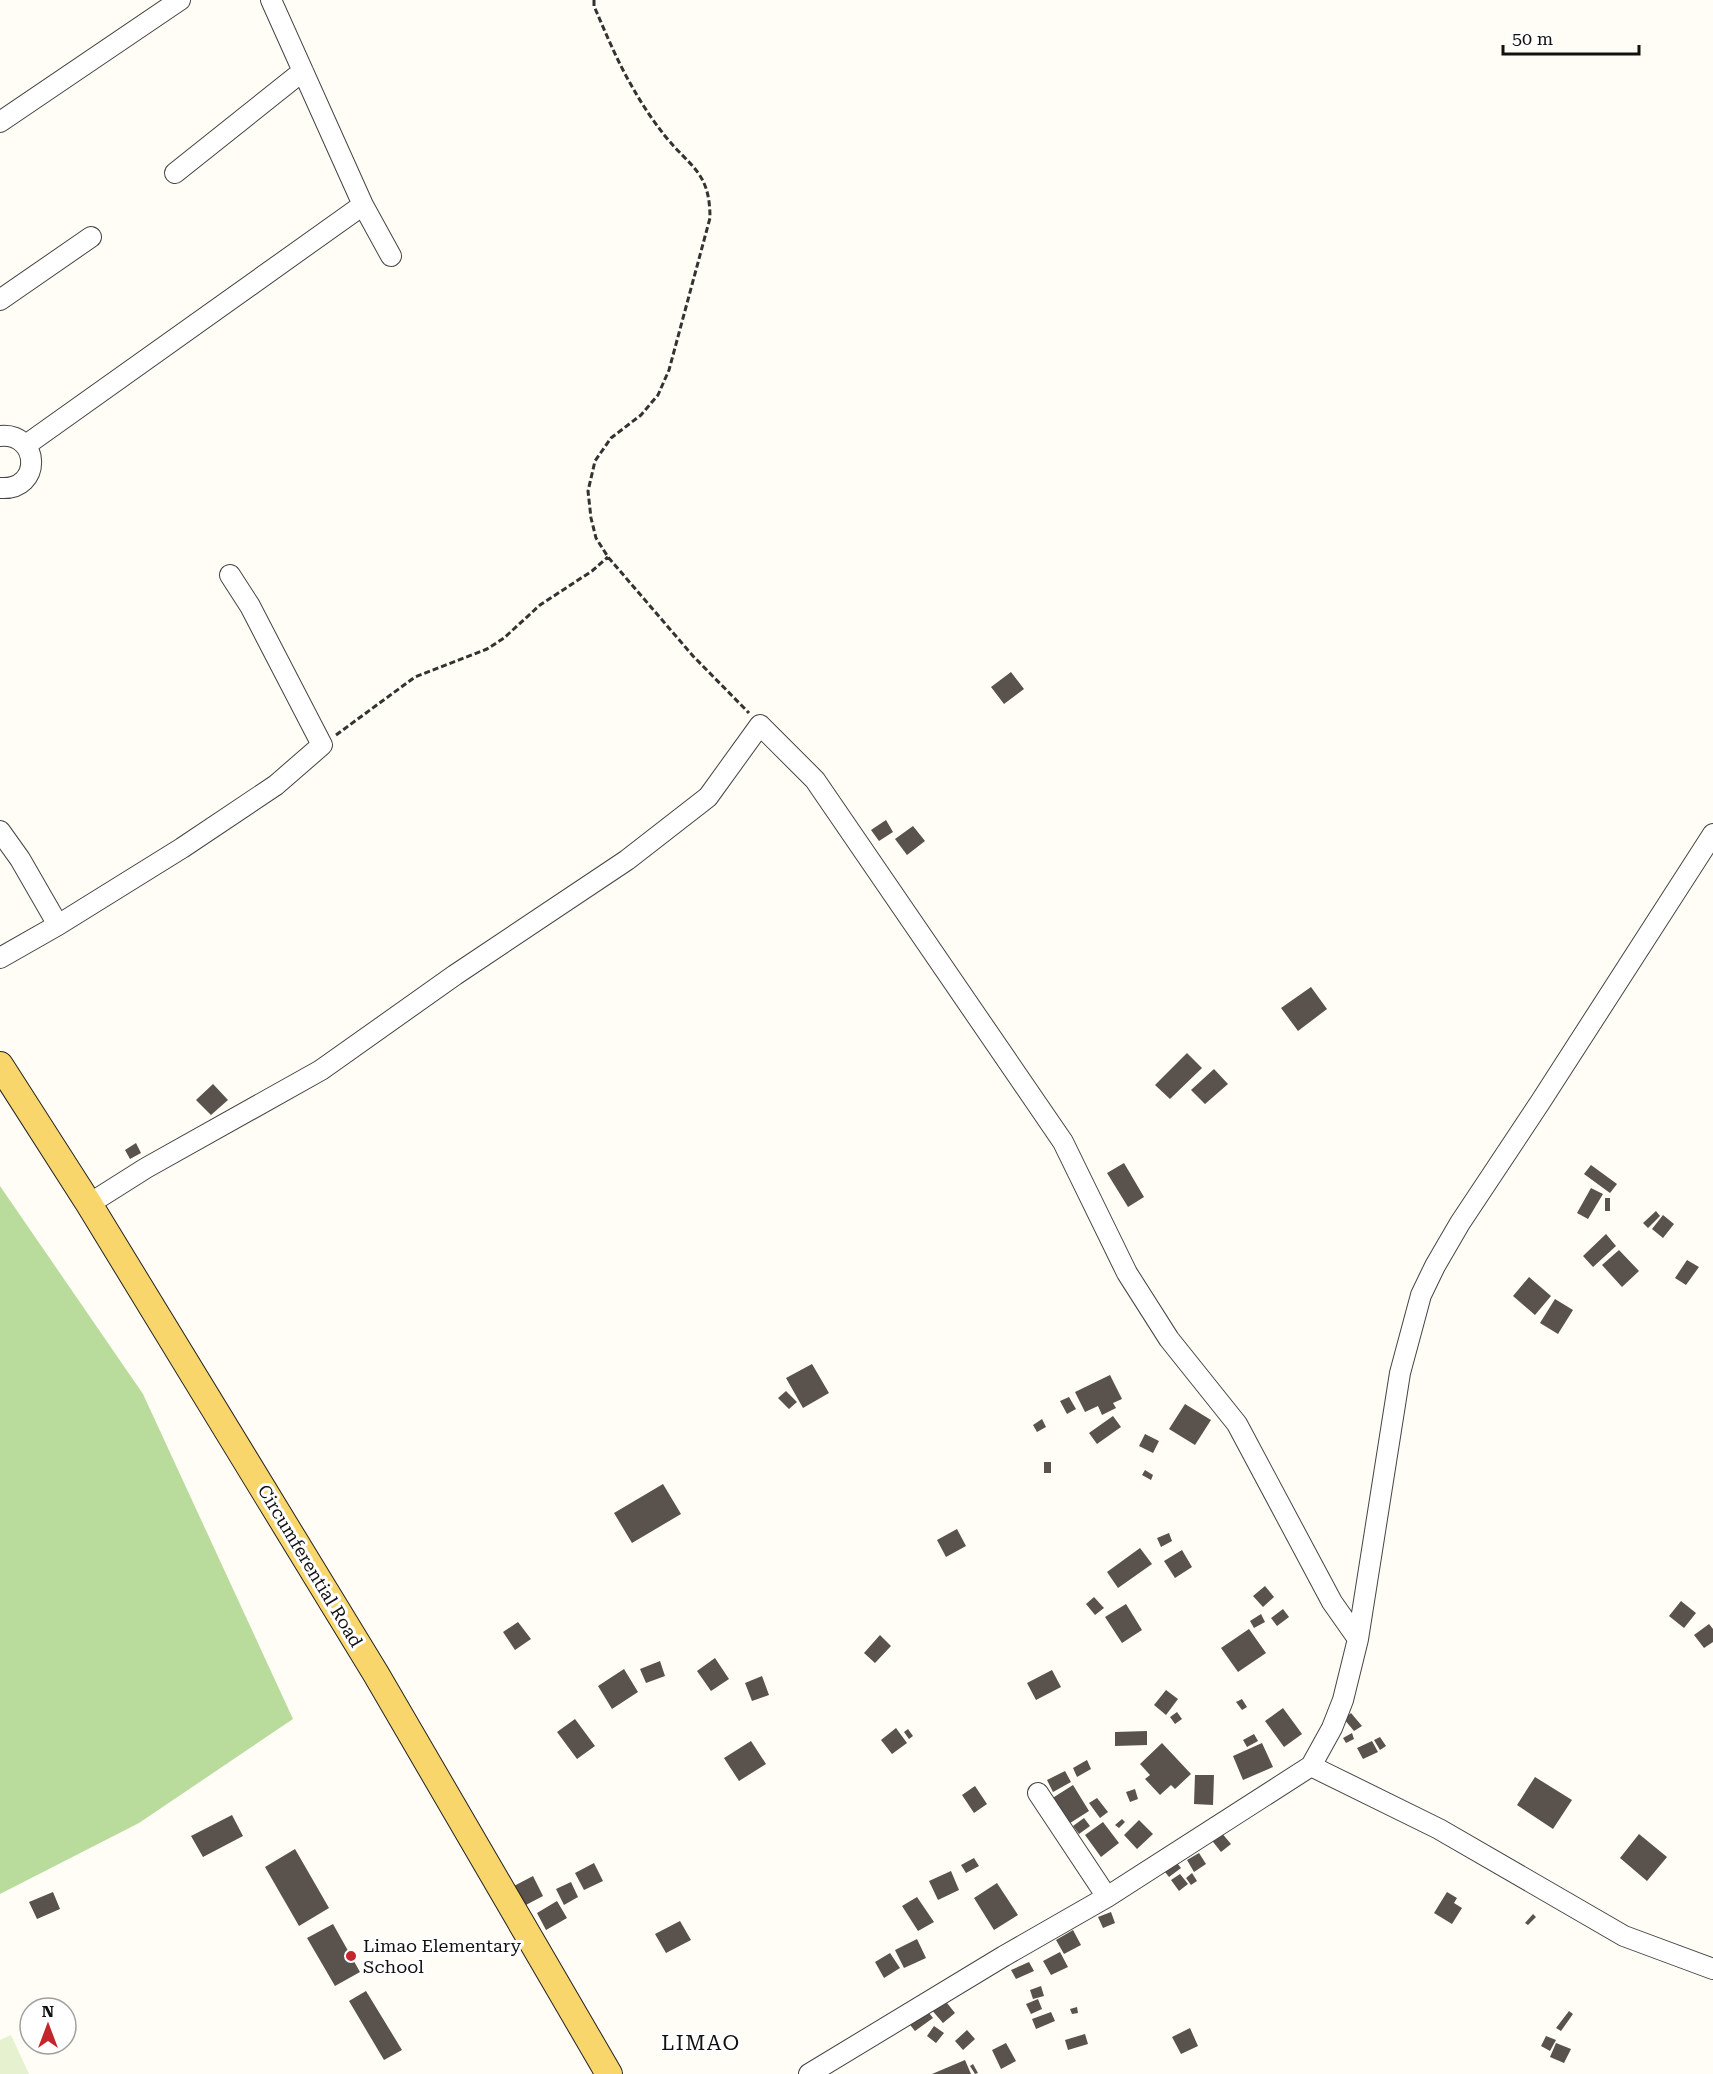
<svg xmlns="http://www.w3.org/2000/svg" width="1713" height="2074" font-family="'Roboto Serif',serif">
<rect width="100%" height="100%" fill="#fffdf5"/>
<!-- forest -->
<path fill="#b9dc9c" d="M 0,1186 L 143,1394 L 293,1719 L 139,1823 L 0,1894 Z"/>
<!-- pitch -->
<path fill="#e6f2cf" d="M 11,2035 L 29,2074 L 0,2074 L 0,2040 Z"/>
<!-- building -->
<path fill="#5a524d" d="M 1011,672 L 1024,689 L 1004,704 L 991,687 Z
M 886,820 L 893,832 L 879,841 L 871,830 Z
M 913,826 L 925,841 L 907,855 L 895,839 Z
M 1311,987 L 1327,1009 L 1298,1031 L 1281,1008 Z
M 1187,1053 L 1202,1068 L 1170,1099 L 1155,1085 Z
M 1214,1069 L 1228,1084 L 1205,1104 L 1191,1090 Z
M 213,1084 L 228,1100 L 211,1115 L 196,1100 Z
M 136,1143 L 141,1153 L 130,1159 L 125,1150 Z
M 1124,1163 L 1144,1197 L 1128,1207 L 1107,1173 Z
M 1591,1165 L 1617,1184 L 1610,1193 L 1584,1174 Z
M 1591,1188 L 1603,1194 L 1588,1219 L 1577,1213 Z
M 1605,1198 L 1610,1198 L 1610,1211 L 1605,1211 Z
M 1656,1211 L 1660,1216 L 1648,1228 L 1643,1223 Z
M 1663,1215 L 1674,1224 L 1663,1238 L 1652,1229 Z
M 1606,1234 L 1616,1246 L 1593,1267 L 1583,1256 Z
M 1619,1250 L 1639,1271 L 1622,1287 L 1602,1265 Z
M 1687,1260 L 1699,1267 L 1686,1285 L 1675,1278 Z
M 1529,1277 L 1551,1296 L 1535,1315 L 1513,1296 Z
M 1555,1299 L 1573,1310 L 1558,1334 L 1540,1323 Z
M 812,1364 L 829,1393 L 803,1408 L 786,1378 Z
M 1110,1375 L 1122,1399 L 1113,1403 L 1116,1408 L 1102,1415 L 1098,1406 L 1085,1412 L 1075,1392 Z
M 786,1391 L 797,1402 L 789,1409 L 778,1398 Z
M 1069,1397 L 1076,1409 L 1067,1414 L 1060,1401 Z
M 1185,1404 L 1211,1420 L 1195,1445 L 1169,1429 Z
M 1113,1416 L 1121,1427 L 1097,1444 L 1089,1433 Z
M 1042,1419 L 1046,1427 L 1037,1432 L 1033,1425 Z
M 1145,1434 L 1159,1441 L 1153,1453 L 1139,1446 Z
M 1044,1462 L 1051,1462 L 1051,1473 L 1044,1473 Z
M 1145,1470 L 1153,1475 L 1151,1480 L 1142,1475 Z
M 663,1484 L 681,1514 L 632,1543 L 614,1513 Z
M 957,1529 L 966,1546 L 946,1557 L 937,1540 Z
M 1169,1533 L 1172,1541 L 1161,1547 L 1157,1538 Z
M 1140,1548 L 1152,1564 L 1118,1588 L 1107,1572 Z
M 1182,1550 L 1192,1567 L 1175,1578 L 1164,1561 Z
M 1265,1586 L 1274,1597 L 1263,1607 L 1253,1596 Z
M 1094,1597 L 1104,1608 L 1095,1615 L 1086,1604 Z
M 1681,1601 L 1696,1613 L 1684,1628 L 1669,1616 Z
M 1126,1604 L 1142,1630 L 1122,1643 L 1105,1617 Z
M 1283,1609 L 1289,1617 L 1277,1626 L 1271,1618 Z
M 1261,1614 L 1265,1622 L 1254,1628 L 1250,1621 Z
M 518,1622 L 531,1639 L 515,1650 L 503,1632 Z
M 1709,1624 L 1713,1629 L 1713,1642 L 1704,1648 L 1694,1635 Z
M 1249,1629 L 1266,1653 L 1238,1672 L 1221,1648 Z
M 880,1635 L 891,1646 L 875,1663 L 864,1653 Z
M 715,1658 L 729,1679 L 711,1691 L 697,1671 Z
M 660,1661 L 665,1676 L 646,1683 L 640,1669 Z
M 624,1669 L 638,1692 L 612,1709 L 598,1686 Z
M 1052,1670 L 1061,1687 L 1036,1700 L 1027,1683 Z
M 762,1676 L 769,1695 L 752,1701 L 745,1683 Z
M 1166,1690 L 1178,1699 L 1166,1715 L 1154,1705 Z
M 1242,1699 L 1247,1707 L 1242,1710 L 1236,1702 Z
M 1283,1708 L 1302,1734 L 1284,1747 L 1265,1721 Z
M 1177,1712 L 1182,1719 L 1175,1724 L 1170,1717 Z
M 1351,1713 L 1362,1726 L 1354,1731 L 1344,1719 Z
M 575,1719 L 595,1746 L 577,1759 L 557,1732 Z
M 896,1728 L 907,1743 L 892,1754 L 881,1740 Z
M 908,1729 L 913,1736 L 909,1739 L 904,1732 Z
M 1147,1731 L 1147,1745 L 1115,1746 L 1115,1732 Z
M 1352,1733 L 1354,1739 L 1346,1743 L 1343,1738 Z
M 1254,1734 L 1258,1741 L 1247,1747 L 1243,1740 Z
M 1380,1737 L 1386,1746 L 1380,1750 L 1374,1740 Z
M 751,1741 L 766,1764 L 739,1781 L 724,1758 Z
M 1372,1741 L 1378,1752 L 1363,1759 L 1357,1748 Z
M 1162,1743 L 1191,1774 L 1175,1789 L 1171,1785 L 1160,1795 L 1145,1779 L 1150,1775 L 1140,1764 Z
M 1262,1743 L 1273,1767 L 1243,1780 L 1233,1756 Z
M 1087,1760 L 1091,1769 L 1077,1777 L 1073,1768 Z
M 1065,1771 L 1071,1782 L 1053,1792 L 1047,1780 Z
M 1195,1775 L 1214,1775 L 1213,1805 L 1194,1804 Z
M 1535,1777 L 1572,1800 L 1553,1829 L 1517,1805 Z
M 1073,1785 L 1089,1811 L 1067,1825 L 1051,1799 Z
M 975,1786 L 987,1804 L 974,1813 L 962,1795 Z
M 1135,1789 L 1138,1799 L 1130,1802 L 1126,1792 Z
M 1097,1798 L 1108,1812 L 1100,1818 L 1089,1803 Z
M 232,1815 L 243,1836 L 203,1857 L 191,1836 Z
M 1084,1818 L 1090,1826 L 1079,1834 L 1073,1826 Z
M 1122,1819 L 1125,1822 L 1119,1828 L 1115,1825 Z
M 1139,1820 L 1153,1834 L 1137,1849 L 1124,1835 Z
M 1103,1822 L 1119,1843 L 1101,1857 L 1085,1835 Z
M 1220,1831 L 1231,1844 L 1221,1852 L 1210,1838 Z
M 1639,1834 L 1667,1857 L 1647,1881 L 1620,1858 Z
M 295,1849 L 329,1908 L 299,1926 L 265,1867 Z
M 1199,1853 L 1206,1864 L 1194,1872 L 1187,1860 Z
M 974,1858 L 979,1866 L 966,1873 L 961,1865 Z
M 594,1863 L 603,1881 L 584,1890 L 575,1873 Z
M 1177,1863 L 1181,1868 L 1169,1877 L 1165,1872 Z
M 951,1871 L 959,1890 L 938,1900 L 929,1881 Z
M 1192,1873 L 1197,1881 L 1191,1885 L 1186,1878 Z
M 1180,1874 L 1188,1884 L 1179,1891 L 1171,1880 Z
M 533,1876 L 543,1896 L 524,1906 L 514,1886 Z
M 571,1882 L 578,1897 L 564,1905 L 556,1889 Z
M 997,1883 L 1018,1915 L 994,1930 L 974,1898 Z
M 53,1892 L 60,1909 L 37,1919 L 29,1902 Z
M 1447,1892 L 1457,1898 L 1454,1903 L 1462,1908 L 1452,1924 L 1434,1913 Z
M 917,1897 L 934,1922 L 918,1931 L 902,1906 Z
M 557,1901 L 567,1918 L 546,1930 L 537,1913 Z
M 1111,1912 L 1115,1923 L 1103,1928 L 1098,1917 Z
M 1533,1914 L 1536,1917 L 1528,1925 L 1525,1923 Z
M 680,1921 L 691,1940 L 666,1953 L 655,1934 Z
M 333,1924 L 360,1972 L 335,1986 L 307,1938 Z
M 1073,1930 L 1081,1945 L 1064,1954 L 1056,1940 Z
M 917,1939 L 926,1958 L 904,1968 L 895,1950 Z
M 1060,1952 L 1068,1967 L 1051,1975 L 1043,1961 Z
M 890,1953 L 900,1968 L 884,1978 L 875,1962 Z
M 1029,1962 L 1034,1971 L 1016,1979 L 1011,1970 Z
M 1041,1986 L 1044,1996 L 1033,1999 L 1030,1990 Z
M 366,1991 L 402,2050 L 384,2060 L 349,2001 Z
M 943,1998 L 955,2013 L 943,2023 L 930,2008 Z
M 1038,1999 L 1042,2009 L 1031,2014 L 1026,2004 Z
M 1077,2007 L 1078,2013 L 1072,2014 L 1070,2009 Z
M 925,2008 L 933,2018 L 915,2031 L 907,2021 Z
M 1569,2011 L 1573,2014 L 1561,2031 L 1556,2028 Z
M 1051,2012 L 1055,2021 L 1036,2029 L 1032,2019 Z
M 934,2026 L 944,2033 L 936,2043 L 927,2036 Z
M 1190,2028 L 1198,2046 L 1181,2054 L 1172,2037 Z
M 967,2030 L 975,2039 L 963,2050 L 955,2041 Z
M 1085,2034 L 1088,2044 L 1068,2050 L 1065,2040 Z
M 1546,2036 L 1556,2040 L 1550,2051 L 1541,2046 Z
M 1006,2043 L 1016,2061 L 1001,2069 L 992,2050 Z
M 1556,2043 L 1571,2049 L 1564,2063 L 1550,2057 Z
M 965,2060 L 971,2074 L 932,2074 Z
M 973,2064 L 978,2073 L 975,2074 L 970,2066 Z"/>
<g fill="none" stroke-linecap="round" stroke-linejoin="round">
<defs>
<path id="minor" d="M 271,0 L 363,205 L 391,256
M 0,122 L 180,0
M 175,173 L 303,71
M 0,300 L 91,237
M 0,436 C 40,432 43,491 0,488
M 26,445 L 363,205
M 0,831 L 20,859 L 58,925
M 0,958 L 58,925 L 182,848 L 276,785 L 322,745 L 250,606 L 230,575
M 89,1204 L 146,1168 L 321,1070 L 455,975 L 627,860 L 708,797 L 760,725 L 815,780 L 1063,1142 L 1127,1273 L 1169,1339 L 1237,1424 L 1332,1602 L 1358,1639
M 1311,1766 L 1439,1829 L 1624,1936 L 1713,1969
M 1038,1793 L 1107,1897
M 809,2074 L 1004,1956 L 1107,1897 L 1311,1766 L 1332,1728 L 1343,1700 L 1358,1639 L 1400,1373 L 1421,1295 L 1435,1266 L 1460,1223 L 1541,1101 L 1713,834"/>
<path id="major" d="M 0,1065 L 89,1204 L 376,1674 L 609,2074"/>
</defs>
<!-- minor casing -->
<use href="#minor" stroke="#444" stroke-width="22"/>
<!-- major casing -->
<use href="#major" stroke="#222" stroke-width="28"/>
<!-- path -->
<path stroke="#333" stroke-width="3" stroke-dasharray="6 3" stroke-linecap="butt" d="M 594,0 L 594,6 C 606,34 618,63 634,90 C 643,106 654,122 665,136 C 691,168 710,172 710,218 L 669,370 L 658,395 L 641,415 L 611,438 L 595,461 L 588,491 L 591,518 L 596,538 L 608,557 L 693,656 L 749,713
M 336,735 L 415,677 L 487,649 L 504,638 L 540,605 L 592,571 L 608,557"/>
<!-- minor -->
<use href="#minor" stroke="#fff" stroke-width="20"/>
<!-- major -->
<use href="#major" stroke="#f9d66b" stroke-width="26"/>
</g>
<!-- markers -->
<circle fill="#c4262e" stroke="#fff" stroke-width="2" cx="351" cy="1956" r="6"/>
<g text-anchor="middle" stroke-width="6" stroke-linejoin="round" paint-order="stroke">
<!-- street labels -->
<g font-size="18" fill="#111" stroke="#fff">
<text transform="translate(310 1566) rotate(59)" y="6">Circumferential Road</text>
</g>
<!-- poi labels -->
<g font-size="18" fill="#111" stroke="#fff" text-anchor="start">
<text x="363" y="1952">Limao Elementary<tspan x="363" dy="21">School</tspan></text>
</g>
<!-- quarter labels -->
<g font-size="21" letter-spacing="1.5" fill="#111" stroke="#fff">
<text x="701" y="2050">LIMAO</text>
</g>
</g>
<!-- north arrow -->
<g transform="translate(48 2026)"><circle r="28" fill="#ffffff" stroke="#a0a0a0" stroke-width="1.5"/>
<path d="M0-4.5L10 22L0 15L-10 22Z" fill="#c4262e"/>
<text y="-9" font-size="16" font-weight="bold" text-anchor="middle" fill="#111111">N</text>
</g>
<!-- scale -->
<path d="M1503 45v9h136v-9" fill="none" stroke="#111111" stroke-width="3"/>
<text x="1512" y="45" font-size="18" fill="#111111" stroke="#ffffff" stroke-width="4.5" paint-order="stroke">50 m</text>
</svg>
